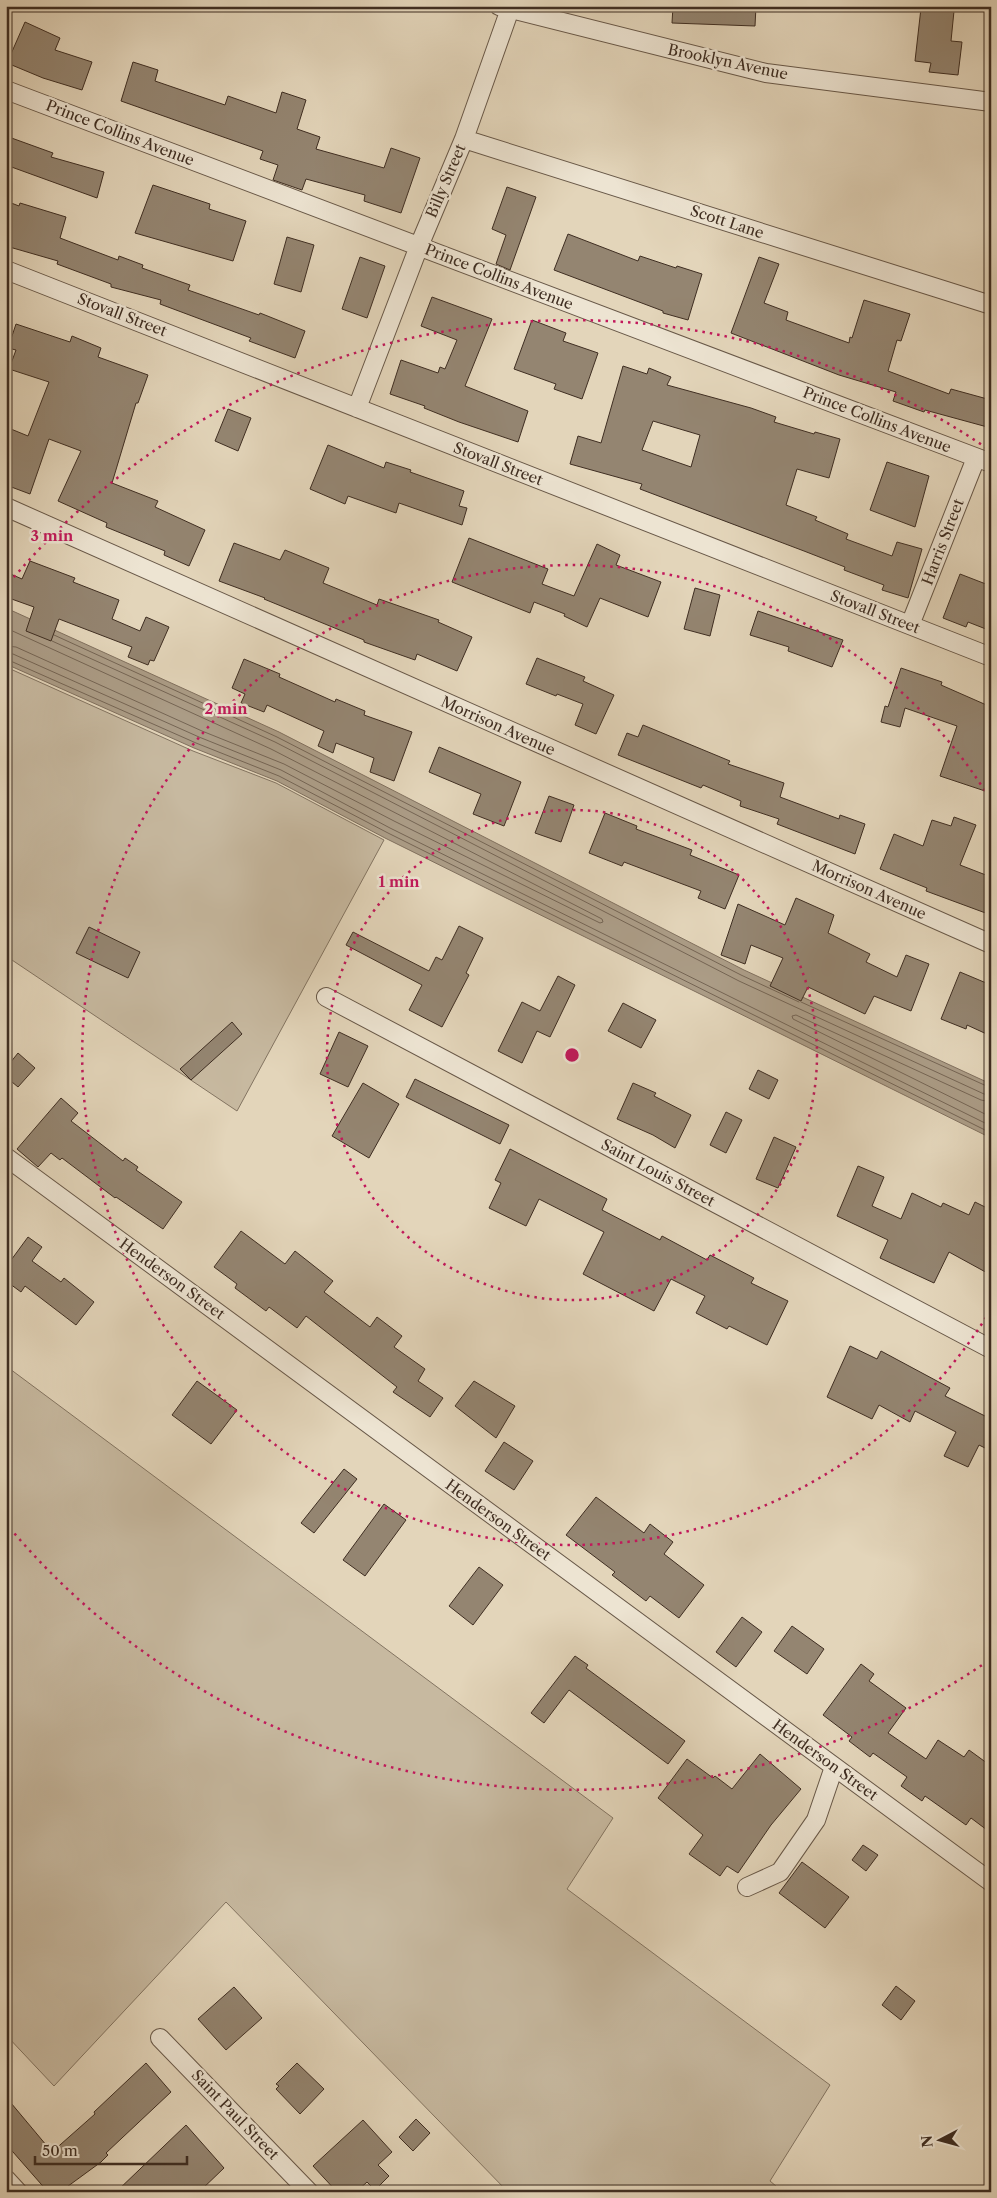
<svg xmlns="http://www.w3.org/2000/svg" width="997" height="2198" font-family="'Libre Caslon Text',serif">
<rect width="100%" height="100%" fill="#e3d5ba"/>
<filter id="stains"><feTurbulence type="fractalNoise" baseFrequency=".004" numOctaves="4"/><feColorMatrix values="0 0 0 0 .2 0 0 0 0 .09 0 0 0 0 .02 0 0 0 .5 -.17"/></filter>
<radialGradient id="worn" r=".72"><stop offset=".6" stop-color="#630" stop-opacity="0"/><stop offset="1" stop-color="#630" stop-opacity=".3"/></radialGradient>
<!-- green -->
<path fill="#c7b9a0" stroke="#837461" d="M 6,667 L 193,751 L 276,783 L 384,840 L 237,1111 L 6,956 Z
M 6,1366 L 613,1818 L 567,1889 L 830,2085 L 770,2181 L 783,2192 L 508,2192 L 226,1902 L 54,2086 L 6,2035 Z"/>
<!-- water -->
<path fill="#ab9c86" stroke="#80705e" d="M 6,608 L 279,732 L 744,970 L 991,1084 L 991,1138 L 385,838 L 277,781 L 194,748 L 6,664 Z"/>
<g fill="none" stroke-linecap="round" stroke-linejoin="round">
<!-- shore -->
<path stroke="#756554" stroke-width="1" d="M 6,628 L 271,749 L 602,919 L 603,922 L 600,923 L 394,821 L 284,764 L 202,731 L 16,647 L 6,646
M 54,635 L 277,737 L 741,975 L 799,1002
M 52,641 L 275,742 L 739,981 L 984,1094 L 991,1095
M 6,653 L 13,654 L 199,737 L 281,770 L 390,828 L 991,1126
M 6,659 L 196,743 L 279,776 L 388,833 L 991,1133
M 801,1002 L 991,1088
M 991,1102 L 981,1100 L 796,1015 L 792,1016 L 793,1019 L 991,1117"/>
</g>
<!-- building -->
<path fill="#948571" stroke="#3f2e22" fill-rule="evenodd" d="M 673,6 L 756,6 L 755,26 L 672,23 Z
M 921,8 L 954,11 L 951,41 L 962,42 L 958,75 L 929,72 L 931,63 L 915,61 Z
M 25,22 L 60,38 L 55,50 L 92,62 L 82,90 L 43,78 L 7,63 Z
M 133,62 L 158,70 L 155,81 L 225,105 L 228,96 L 276,113 L 282,92 L 306,100 L 297,129 L 320,137 L 316,149 L 384,168 L 391,148 L 420,158 L 401,213 L 364,201 L 365,195 L 306,179 L 302,190 L 273,180 L 278,165 L 260,159 L 263,151 L 121,101 Z
M 6,136 L 53,153 L 51,157 L 104,172 L 97,198 L 6,165 Z
M 153,185 L 210,204 L 209,209 L 246,221 L 233,261 L 135,233 Z
M 507,187 L 536,197 L 510,270 L 496,264 L 506,235 L 492,229 Z
M 6,201 L 19,206 L 20,203 L 66,217 L 60,238 L 118,260 L 119,256 L 143,265 L 142,268 L 190,285 L 188,290 L 259,315 L 260,313 L 305,331 L 295,358 L 249,341 L 251,338 L 160,304 L 161,300 L 111,287 L 111,284 L 57,264 L 58,261 L 6,246 Z
M 568,234 L 638,261 L 640,256 L 676,268 L 677,266 L 702,274 L 688,320 L 663,313 L 663,311 L 554,270 Z
M 287,237 L 314,245 L 301,292 L 274,284 Z
M 360,257 L 385,266 L 367,318 L 342,309 Z
M 759,257 L 779,264 L 764,303 L 788,312 L 786,320 L 849,343 L 850,337 L 852,338 L 864,300 L 910,314 L 901,341 L 897,340 L 888,371 L 949,394 L 951,389 L 991,400 L 991,428 L 925,410 L 924,412 L 893,401 L 896,392 L 839,375 L 731,333 Z
M 432,297 L 492,319 L 465,386 L 528,411 L 518,442 L 459,422 L 424,408 L 425,406 L 390,394 L 401,360 L 438,373 L 440,367 L 445,369 L 457,340 L 421,326 Z
M 532,320 L 566,333 L 563,341 L 598,353 L 582,399 L 554,389 L 556,384 L 514,369 Z
M 16,324 L 70,342 L 72,336 L 101,348 L 98,357 L 148,375 L 138,403 L 136,403 L 112,483 L 158,501 L 155,507 L 205,530 L 189,566 L 164,555 L 165,551 L 106,527 L 107,523 L 58,501 L 81,451 L 49,439 L 30,494 L 6,485 L 6,427 L 28,436 L 49,382 L 9,369 L 16,350 L 8,348 Z
M 623,366 L 647,374 L 649,368 L 671,377 L 667,385 L 751,408 L 776,417 L 774,422 L 814,434 L 815,432 L 840,439 L 829,478 L 797,469 L 786,505 L 817,517 L 815,520 L 848,534 L 846,539 L 892,556 L 897,542 L 922,549 L 908,598 L 882,590 L 884,585 L 844,570 L 845,567 L 804,551 L 640,489 L 642,484 L 570,464 L 578,436 L 601,443 ZM 653,421 L 700,435 L 691,467 L 642,450 Z
M 228,409 L 251,418 L 238,451 L 215,441 Z
M 328,445 L 384,468 L 386,462 L 411,470 L 410,472 L 464,491 L 459,506 L 467,508 L 462,525 L 399,503 L 396,513 L 348,496 L 345,504 L 310,489 Z
M 887,462 L 929,476 L 915,527 L 870,510 Z
M 469,538 L 548,569 L 542,584 L 574,596 L 597,544 L 620,555 L 616,565 L 661,582 L 648,617 L 600,598 L 587,627 L 564,616 L 565,614 L 534,602 L 530,613 L 452,582 Z
M 234,543 L 280,560 L 285,550 L 329,568 L 323,583 L 377,605 L 379,599 L 439,620 L 438,622 L 472,637 L 457,671 L 417,654 L 415,660 L 364,642 L 364,640 L 264,599 L 265,598 L 219,581 Z
M 30,561 L 75,578 L 73,582 L 119,600 L 112,619 L 140,631 L 146,617 L 169,627 L 154,661 L 150,660 L 148,665 L 128,657 L 132,647 L 59,619 L 51,641 L 26,631 L 34,607 L 6,597 L 6,572 L 22,579 Z
M 960,574 L 991,586 L 991,631 L 968,622 L 966,627 L 943,618 Z
M 695,588 L 720,595 L 710,636 L 684,629 Z
M 758,611 L 843,640 L 832,667 L 788,651 L 789,647 L 750,635 Z
M 537,658 L 585,677 L 583,681 L 614,695 L 596,734 L 575,725 L 583,704 L 557,694 L 556,696 L 526,684 Z
M 244,659 L 280,674 L 279,677 L 335,702 L 336,699 L 365,711 L 364,715 L 412,732 L 394,781 L 370,772 L 374,758 L 336,743 L 333,753 L 318,746 L 324,731 L 267,705 L 264,712 L 241,703 L 245,694 L 232,688 Z
M 901,668 L 942,682 L 941,685 L 991,707 L 991,793 L 940,776 L 957,726 L 905,708 L 900,727 L 881,722 L 885,706 L 888,707 Z
M 643,725 L 730,761 L 728,764 L 784,783 L 780,797 L 839,819 L 840,815 L 865,824 L 855,854 L 777,824 L 779,819 L 740,806 L 741,801 L 703,785 L 701,788 L 618,755 L 627,733 L 638,737 Z
M 439,747 L 521,782 L 504,826 L 473,814 L 481,794 L 429,772 Z
M 549,796 L 574,805 L 561,842 L 535,833 Z
M 605,813 L 637,826 L 636,829 L 692,850 L 690,855 L 739,875 L 725,909 L 698,898 L 701,891 L 624,862 L 622,866 L 589,853 Z
M 954,817 L 976,825 L 960,865 L 991,877 L 991,915 L 926,891 L 927,888 L 880,869 L 894,834 L 923,846 L 932,820 L 951,826 Z
M 796,898 L 834,915 L 828,933 L 870,954 L 866,962 L 897,977 L 906,955 L 929,964 L 911,1011 L 874,996 L 865,1014 L 808,987 L 801,1001 L 770,986 L 783,958 L 751,945 L 745,964 L 721,955 L 738,904 L 785,925 Z
M 459,926 L 483,938 L 466,973 L 469,975 L 442,1027 L 409,1010 L 422,985 L 346,945 L 353,932 L 429,971 L 436,957 L 442,960 Z
M 89,927 L 140,952 L 128,978 L 76,953 Z
M 960,972 L 991,985 L 991,1036 L 967,1025 L 966,1029 L 941,1019 Z
M 558,976 L 575,985 L 550,1037 L 537,1031 L 522,1063 L 498,1051 L 522,1002 L 540,1011 Z
M 623,1003 L 656,1020 L 641,1048 L 608,1031 Z
M 232,1022 L 242,1034 L 191,1080 L 180,1069 Z
M 339,1032 L 368,1046 L 348,1087 L 320,1074 Z
M 18,1053 L 35,1068 L 18,1087 L 6,1077 L 6,1068 Z
M 758,1070 L 778,1080 L 769,1099 L 749,1089 Z
M 415,1079 L 509,1125 L 500,1144 L 406,1097 Z
M 363,1083 L 399,1104 L 369,1158 L 332,1136 Z
M 633,1083 L 656,1093 L 654,1096 L 691,1115 L 675,1148 L 653,1135 L 617,1119 Z
M 61,1098 L 78,1113 L 71,1121 L 123,1161 L 125,1158 L 138,1167 L 136,1170 L 182,1202 L 163,1229 L 116,1197 L 115,1198 L 62,1158 L 60,1160 L 51,1153 L 38,1167 L 17,1149 Z
M 726,1112 L 742,1120 L 726,1153 L 710,1145 Z
M 774,1137 L 796,1147 L 778,1188 L 756,1179 Z
M 510,1149 L 607,1199 L 602,1210 L 660,1240 L 662,1236 L 707,1260 L 710,1255 L 754,1278 L 751,1283 L 788,1301 L 767,1345 L 729,1326 L 727,1329 L 696,1313 L 705,1296 L 671,1279 L 654,1311 L 583,1274 L 604,1232 L 539,1199 L 526,1226 L 489,1208 L 501,1183 L 495,1180 Z
M 858,1166 L 884,1177 L 872,1206 L 901,1219 L 912,1193 L 941,1207 L 943,1203 L 969,1215 L 975,1202 L 991,1210 L 991,1275 L 949,1252 L 934,1283 L 880,1258 L 888,1240 L 837,1216 Z
M 241,1231 L 285,1264 L 295,1251 L 333,1281 L 324,1292 L 370,1327 L 377,1317 L 402,1336 L 394,1347 L 425,1369 L 418,1381 L 443,1398 L 430,1417 L 393,1392 L 397,1387 L 306,1316 L 297,1328 L 269,1307 L 266,1311 L 235,1288 L 237,1284 L 214,1267 Z
M 28,1237 L 42,1247 L 32,1261 L 61,1282 L 64,1278 L 94,1302 L 76,1325 L 25,1286 L 21,1292 L 6,1281 L 6,1267 Z
M 850,1346 L 877,1359 L 881,1351 L 950,1388 L 945,1396 L 991,1419 L 991,1451 L 979,1445 L 968,1467 L 944,1456 L 956,1432 L 915,1411 L 910,1422 L 879,1405 L 872,1419 L 827,1397 Z
M 197,1381 L 237,1410 L 211,1444 L 172,1415 Z
M 474,1381 L 515,1406 L 496,1438 L 455,1406 Z
M 504,1442 L 533,1461 L 514,1490 L 485,1471 Z
M 344,1469 L 357,1479 L 314,1533 L 301,1523 Z
M 596,1497 L 644,1533 L 650,1524 L 673,1542 L 664,1554 L 704,1585 L 679,1618 L 650,1596 L 646,1601 L 612,1575 L 615,1572 L 566,1535 Z
M 384,1504 L 406,1520 L 365,1576 L 343,1560 Z
M 479,1567 L 503,1585 L 473,1625 L 449,1606 Z
M 742,1617 L 762,1632 L 736,1667 L 716,1652 Z
M 792,1626 L 824,1649 L 807,1674 L 774,1651 Z
M 575,1656 L 588,1665 L 586,1668 L 685,1741 L 668,1764 L 569,1690 L 544,1723 L 531,1713 Z
M 861,1664 L 874,1674 L 869,1681 L 906,1708 L 888,1733 L 926,1759 L 938,1740 L 964,1757 L 969,1750 L 991,1766 L 991,1833 L 971,1818 L 966,1825 L 925,1796 L 922,1801 L 901,1786 L 907,1777 L 873,1753 L 870,1757 L 849,1741 L 852,1737 L 823,1715 Z
M 760,1754 L 801,1789 L 771,1825 L 738,1873 L 727,1866 L 720,1876 L 689,1854 L 703,1835 L 658,1798 L 687,1759 L 713,1778 L 715,1776 L 732,1789 Z
M 863,1845 L 878,1855 L 866,1871 L 852,1860 Z
M 802,1862 L 849,1897 L 825,1928 L 779,1893 Z
M 896,1986 L 915,2001 L 901,2020 L 882,2005 Z
M 234,1987 L 262,2018 L 226,2050 L 198,2019 Z
M 146,2063 L 171,2092 L 106,2153 L 108,2155 L 101,2162 L 60,2192 L 48,2192 L 6,2144 L 6,2097 L 52,2152 L 95,2114 L 94,2112 Z
M 297,2063 L 324,2089 L 300,2114 L 276,2089 L 279,2086 L 276,2084 Z
M 416,2119 L 430,2133 L 413,2151 L 399,2137 Z
M 363,2120 L 392,2152 L 378,2165 L 389,2176 L 375,2190 L 367,2182 L 356,2192 L 337,2192 L 313,2166 Z
M 186,2125 L 224,2168 L 199,2192 L 116,2192 Z"/>
<g fill="none" stroke-linecap="round" stroke-linejoin="round">
<defs>
<path id="minor" d="M 499,6 L 766,73 L 991,102
M 6,90 L 991,463
M 464,139 L 991,305
M 6,270 L 991,657
M 357,408 L 419,246 L 464,139 L 510,9
M 6,507 L 991,944
M 910,625 L 976,458
M 326,997 L 991,1349
M 6,1157 L 991,1882
M 747,1887 L 780,1872 L 816,1820 L 834,1767
M 160,2038 L 309,2192
M 6,2179 L 18,2192"/>
</defs>
<!-- minor casing -->
<use href="#minor" stroke="#685848" stroke-width="20"/>
<!-- minor -->
<use href="#minor" stroke="#ede4d2" stroke-width="18"/>
</g>
<!-- distance rings -->
<g fill="none" stroke="#c2185b" stroke-width="2.5" stroke-dasharray="2.5 5">
<circle cx="572" cy="1055" r="245"/>
<path d="M990 1311A490 490 0 1 1 990 799"/>
<path d="M988 1661A735 735 0 0 1 9 1527M9 583A735 735 0 0 1 988 449"/>
</g>
<g text-anchor="middle" stroke-width="5" stroke-linejoin="round" paint-order="stroke">
<!-- street labels -->
<g font-size="15" fill="#3f2e22" stroke="#ede4d2">
<text transform="translate(728 62) rotate(12)" y="5">Brooklyn Avenue</text>
<text transform="translate(120 133) rotate(21)" y="5">Prince Collins Avenue</text>
<text transform="translate(446 181) rotate(-67)" y="5">Billy Street</text>
<text transform="translate(727 222) rotate(18)" y="5">Scott Lane</text>
<text transform="translate(499 277) rotate(21)" y="5">Prince Collins Avenue</text>
<text transform="translate(122 315) rotate(21)" y="5">Stovall Street</text>
<text transform="translate(877 420) rotate(21)" y="5">Prince Collins Avenue</text>
<text transform="translate(498 464) rotate(21)" y="5">Stovall Street</text>
<text transform="translate(943 542) rotate(-69)" y="5">Harris Street</text>
<text transform="translate(875 612) rotate(21)" y="5">Stovall Street</text>
<text transform="translate(498 726) rotate(24)" y="5">Morrison Avenue</text>
<text transform="translate(869 890) rotate(24)" y="5">Morrison Avenue</text>
<text transform="translate(658 1173) rotate(28)" y="5">Saint Louis Street</text>
<text transform="translate(172 1279) rotate(36)" y="5">Henderson Street</text>
<text transform="translate(498 1520) rotate(36)" y="5">Henderson Street</text>
<text transform="translate(825 1760) rotate(36)" y="5">Henderson Street</text>
<text transform="translate(235 2115) rotate(46)" y="5">Saint Paul Street</text>
</g>
</g>
<circle cx="572" cy="1055" r="8" fill="#c2185b" stroke="#ede4d2" stroke-width="2.5"/>
<g font-size="15" text-anchor="middle" font-weight="bold" fill="#c2185b" stroke="#ede4d2" stroke-width="5" stroke-linejoin="round" paint-order="stroke">
<text x="52" y="541">3 min</text>
<text x="226" y="714">2 min</text>
<text x="399" y="887">1 min</text>
</g>
<!-- margin -->
<rect width="997" height="2198" fill="none" stroke="#e3d5ba" stroke-width="25"/>
<rect x="8" y="8" width="982" height="2183" fill="none" stroke="#3f2e22" stroke-width="2.5"/>
<rect x="12" y="12" width="972" height="2173" fill="none" stroke="#3f2e22"/>
<!-- north arrow -->
<g transform="translate(940 2140) rotate(264)" stroke="#ede4d2" stroke-width="4" paint-order="stroke">
<path d="M0-4L9 19L0 12L-9 19Z" fill="#3f2e22"/>
<text y="-8" font-size="14" font-weight="bold" text-anchor="middle" fill="#3f2e22">N</text>
</g>
<!-- scale -->
<path d="M35 2156v8h152v-8" fill="none" stroke="#3f2e22" stroke-width="2.5"/>
<text x="42" y="2156" font-size="15" fill="#3f2e22" stroke="#ede4d2" stroke-width="4" paint-order="stroke">50 m</text>
<rect width="100%" height="100%" filter="url(#stains)"/>
<rect width="100%" height="100%" fill="url(#worn)"/>
</svg>
